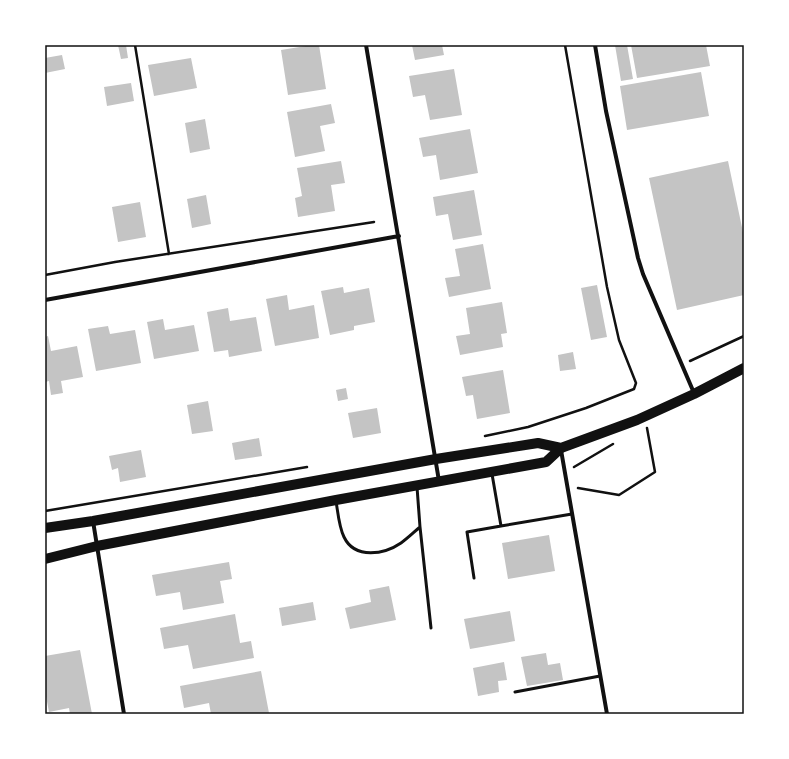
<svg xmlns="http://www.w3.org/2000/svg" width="789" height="759" font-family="Raleway,sans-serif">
<rect width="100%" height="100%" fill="#fff"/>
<!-- building -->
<path fill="#c4c4c4" d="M 118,45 L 126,45 L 128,58 L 121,59 Z
M 312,45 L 319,45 L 326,89 L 288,95 L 281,50 Z
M 412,45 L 442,45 L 444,55 L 415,60 Z
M 615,45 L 627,45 L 633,79 L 621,81 Z
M 631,45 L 706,45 L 710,66 L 637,78 Z
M 62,55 L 65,69 L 45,73 L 45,58 Z
M 191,58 L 197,88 L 154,96 L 148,65 Z
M 454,69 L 462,115 L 430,120 L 425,95 L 413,97 L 409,76 Z
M 701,72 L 709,116 L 627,130 L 620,86 Z
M 131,83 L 134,101 L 107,106 L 104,87 Z
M 331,104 L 335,123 L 320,126 L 325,151 L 295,157 L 287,112 Z
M 205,119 L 210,149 L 190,153 L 185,123 Z
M 470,129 L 478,173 L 440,180 L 436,155 L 423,157 L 419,138 Z
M 341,161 L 345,183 L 331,185 L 335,211 L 298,217 L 295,198 L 302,196 L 297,168 Z
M 728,161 L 744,237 L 744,295 L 677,310 L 649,178 Z
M 474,190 L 482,235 L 453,240 L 448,214 L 436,216 L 433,197 Z
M 206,195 L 211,224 L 192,228 L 187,199 Z
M 140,202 L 146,237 L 118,242 L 112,207 Z
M 483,244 L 491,289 L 449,297 L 445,278 L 460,276 L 455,249 Z
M 597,285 L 607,337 L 591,340 L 581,288 Z
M 343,287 L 344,293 L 369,288 L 375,322 L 354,326 L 354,330 L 330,335 L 321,291 Z
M 287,295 L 289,310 L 314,305 L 319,338 L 275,346 L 266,299 Z
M 502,302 L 507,333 L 501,334 L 503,347 L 460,355 L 456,336 L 470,334 L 466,308 Z
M 228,308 L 230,321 L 256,317 L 262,351 L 229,357 L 228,350 L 214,352 L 207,312 Z
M 163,319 L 165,330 L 194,325 L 199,351 L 154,359 L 147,322 Z
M 108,326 L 110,334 L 135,330 L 141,363 L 96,371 L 88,329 Z
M 48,336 L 51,351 L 77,346 L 83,377 L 61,381 L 63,393 L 51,395 L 49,381 L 45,382 L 45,337 Z
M 573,352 L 576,369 L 560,371 L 558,355 Z
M 503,370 L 510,413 L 477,419 L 473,395 L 466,396 L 462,377 Z
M 346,388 L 348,399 L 338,401 L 336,390 Z
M 208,401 L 213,431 L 192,434 L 187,405 Z
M 377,408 L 381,433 L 353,438 L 348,413 Z
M 259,438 L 262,456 L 235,460 L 232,443 Z
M 141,450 L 146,477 L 120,482 L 118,468 L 112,470 L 109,456 Z
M 549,535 L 555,571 L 508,579 L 502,543 Z
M 229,562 L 232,579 L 220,581 L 224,603 L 183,610 L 180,592 L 156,596 L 152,575 Z
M 389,586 L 396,620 L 350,629 L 345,608 L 371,602 L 369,590 Z
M 313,602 L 316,620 L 282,626 L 279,608 Z
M 510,611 L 515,641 L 470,649 L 464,619 Z
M 235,614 L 240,643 L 251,641 L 254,658 L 193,669 L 188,645 L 164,649 L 160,628 Z
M 80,650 L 92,714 L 70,714 L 69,708 L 49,712 L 45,691 L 45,656 Z
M 546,653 L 548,665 L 560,663 L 563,680 L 527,686 L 521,657 Z
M 504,662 L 507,680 L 498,681 L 499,692 L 478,696 L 473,668 Z
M 261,671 L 269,713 L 261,714 L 211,714 L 209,703 L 184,708 L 180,686 Z"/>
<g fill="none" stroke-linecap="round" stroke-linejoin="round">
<!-- path -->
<path stroke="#111" stroke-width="2.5" d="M 135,45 L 169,254
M 45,275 L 115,262 L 374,222
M 690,361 L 744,336
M 485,436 L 528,427 L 586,408 L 634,389 L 636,383 L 619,340 L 607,287 L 565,45
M 574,467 L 613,444
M 578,488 L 619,495 L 655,472 L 647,428
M 45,511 L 307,467"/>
<!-- service -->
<path stroke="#111" stroke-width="3" d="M 492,474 L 501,526 L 572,514
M 336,501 C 338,513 339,527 344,537 C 355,560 385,554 401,543 C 408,538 414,532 420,527 L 417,487
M 420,527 L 431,628
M 474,578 L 467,532 L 501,526
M 515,692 L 600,676"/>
<!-- minor -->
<path stroke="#111" stroke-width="4" d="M 366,45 L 439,481
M 595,45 L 606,111 L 638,258 L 643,274 L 694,393
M 45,300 L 399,236
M 561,450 L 607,714
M 93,521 L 124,714"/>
<!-- primary -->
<path stroke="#111" stroke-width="10" d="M 45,528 L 93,521 L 436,459 L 538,443 L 561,448
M 45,559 L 97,546 L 336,500 L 546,462 L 561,448 L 637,420 L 694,394 L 744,368"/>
</g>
<!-- border -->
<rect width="789" height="759" fill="none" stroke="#ffffff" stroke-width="92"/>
<rect x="46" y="46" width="697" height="667" fill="none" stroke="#111" stroke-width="1.5"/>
</svg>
